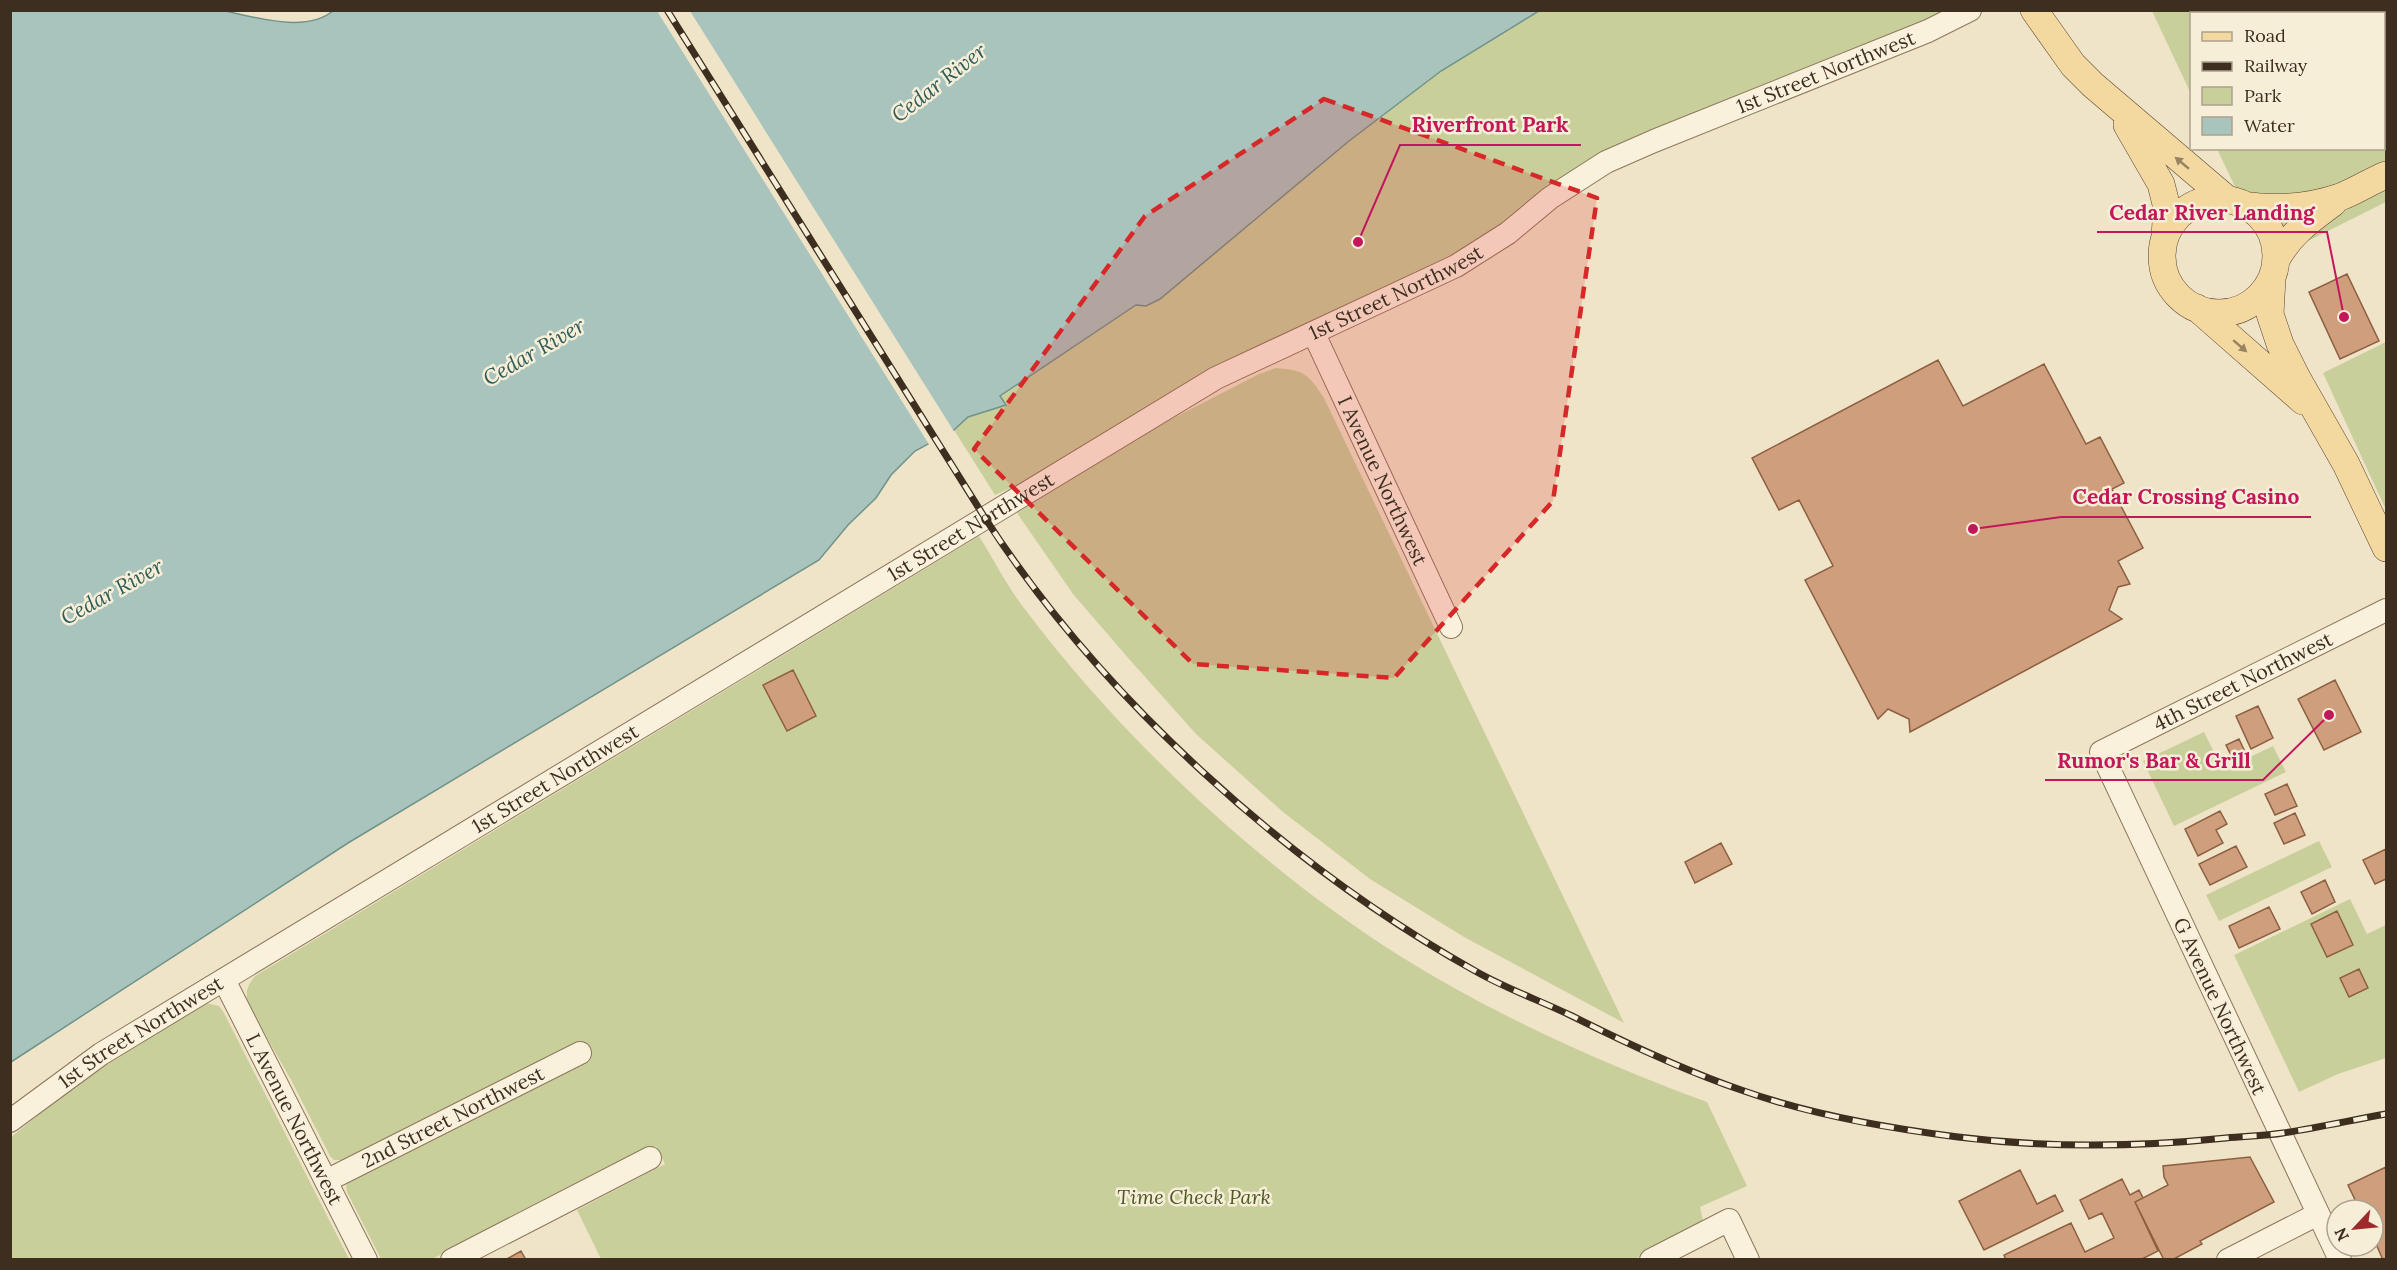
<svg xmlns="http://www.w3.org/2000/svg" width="2397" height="1270" font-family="Lora,serif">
<rect width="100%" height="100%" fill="#f0e4c8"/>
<!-- green -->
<path fill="#c9cf9b" d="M 1539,11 L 1970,11 L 1654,141 L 1459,264 L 1093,451 L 995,495 L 954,430 L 968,417 L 1005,405 L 1000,397 L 1137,305 L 1146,306 L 1160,299 L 1349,141 L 1441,71 Z
M 2152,11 L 2386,11 L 2386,202 L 2288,251 L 2269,248 L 2260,239 L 2217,149 L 2384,148 L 2384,14 L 2192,14 L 2191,94 Z
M 2386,342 L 2386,510 L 2323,373 Z
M 1276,368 C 1305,370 1309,375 1324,398 L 1624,1023 L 1464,937 L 1370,879 L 1283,812 L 1196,734 L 1129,659 L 1073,594 L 1017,513 L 1160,425 L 1259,374 Z
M 979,536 C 994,560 1007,586 1024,608 C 1123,740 1261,868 1400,956 C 1496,1016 1602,1063 1707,1102 L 1747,1186 L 1700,1207 L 1703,1221 L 1697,1228 L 1635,1259 L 601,1259 L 577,1210 L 665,1164 L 656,1146 L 432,1259 L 381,1259 L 347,1192 L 346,1185 L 351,1180 L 345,1160 L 334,1160 L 330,1156 L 290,1078 L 248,1005 C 245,992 247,986 255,976 Z
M 2204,732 L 2223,770 L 2273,746 L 2286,772 L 2174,826 L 2143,761 Z
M 2319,841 L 2332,867 L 2219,921 L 2206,895 Z
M 2350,899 L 2367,934 L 2386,925 L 2386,1058 L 2338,1074 L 2299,1092 L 2234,955 Z
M 206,1003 L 219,1006 L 224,1013 L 349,1259 L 11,1260 L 11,1137 L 85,1078 Z"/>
<!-- water -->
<path fill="#a9c4bc" stroke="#6f938a" stroke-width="1.5" d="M 221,10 C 254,17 307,34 334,10 L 1539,11 L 1441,71 L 1349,141 L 1160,299 L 1146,306 L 1136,305 L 1000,396 L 1006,405 L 968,417 L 954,430 L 915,451 L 891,475 L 876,498 L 848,525 L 819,560 L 348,843 L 11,1062 L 11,11 Z"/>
<!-- pier -->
<path fill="#f0e4c8" d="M 657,11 L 690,11 L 955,433 L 930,446 Z"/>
<!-- building -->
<path fill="#cf9f7d" stroke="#8d5f41" stroke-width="1.5" d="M 2347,274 L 2379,341 L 2340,359 L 2309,292 Z
M 1938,360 L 1963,406 L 2044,364 L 2086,444 L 2100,437 L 2124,483 L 2112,489 L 2143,548 L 2118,561 L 2130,584 L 2118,587 L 2109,610 L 2122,619 L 1910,732 L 1909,719 L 1888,709 L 1878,719 L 1805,580 L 1833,566 L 1799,500 L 1779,510 L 1752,458 Z
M 793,670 L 816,716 L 787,731 L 763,685 Z
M 2335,680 L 2361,732 L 2324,750 L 2298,699 Z
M 2258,706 L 2273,738 L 2251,749 L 2236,716 Z
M 2239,739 L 2247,756 L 2235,763 L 2226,745 Z
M 2287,784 L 2297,806 L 2275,815 L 2265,794 Z
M 2220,811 L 2227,824 L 2216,830 L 2223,843 L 2198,856 L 2185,829 Z
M 2295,813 L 2305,835 L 2284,844 L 2274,823 Z
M 1721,843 L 1732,864 L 1695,883 L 1685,862 Z
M 2236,846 L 2247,867 L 2210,885 L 2199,864 Z
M 2386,849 L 2386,879 L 2375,884 L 2363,860 Z
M 2325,880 L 2335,902 L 2312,914 L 2301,892 Z
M 2269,907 L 2280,929 L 2239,948 L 2229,926 Z
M 2337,911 L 2353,945 L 2327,957 L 2311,924 Z
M 2359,969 L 2368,988 L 2349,997 L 2340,978 Z
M 2250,1157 L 2274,1202 L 2200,1241 L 2202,1244 L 2172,1260 L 2164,1260 L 2135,1202 L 2168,1185 L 2164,1177 L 2163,1166 Z
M 2386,1167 L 2386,1260 L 2383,1260 L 2373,1237 L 2373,1210 L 2360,1210 L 2348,1185 Z
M 2020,1170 L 2037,1204 L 2055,1195 L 2063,1211 L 1984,1250 L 1959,1201 Z
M 2122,1179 L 2130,1195 L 2139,1190 L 2143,1198 L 2135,1202 L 2158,1251 L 2140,1260 L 2006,1260 L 2004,1255 L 2071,1223 L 2085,1252 L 2114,1238 L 2102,1213 L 2089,1219 L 2080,1200 Z
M 521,1251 L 526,1260 L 505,1260 Z"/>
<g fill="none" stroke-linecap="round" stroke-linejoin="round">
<defs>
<g id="minor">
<path id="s1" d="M 1314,334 L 1451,627"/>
<path id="s2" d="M 224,980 L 366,1260"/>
<path id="s3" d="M 10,1121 L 101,1054 L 1216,378 L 1456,266 L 1508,233 L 1550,198 L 1606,162 L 1654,141 L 1928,31 L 1970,10"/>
<path id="s4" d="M 326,1181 L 580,1053"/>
<path d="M 452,1260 L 650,1158"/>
<path d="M 1651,1260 L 1729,1220 L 1748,1260"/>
<path d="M 2228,1260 L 2318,1214"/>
<path id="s5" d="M 2340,1260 L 2101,752 L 2386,610"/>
</g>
<path id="major" d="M 2034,10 L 2073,65 L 2093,85 L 2228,200
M 2127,125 L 2161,184 L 2167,208 L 2165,236
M2162 256a57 57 0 1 1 114 0a57 57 0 1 1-114 0Z
M 2243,205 C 2276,210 2308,208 2340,197 C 2356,191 2371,181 2386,175
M 2276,260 C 2291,233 2309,221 2333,203
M 2272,279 L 2270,314 L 2280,344 L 2297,378 L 2346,464 L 2386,548
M 2197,308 L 2303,401"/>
</defs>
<!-- minor casing -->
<use href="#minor" stroke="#8d765c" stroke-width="24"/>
<!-- major casing -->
<use href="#major" stroke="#5b4430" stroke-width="28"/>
<!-- minor -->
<use href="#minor" stroke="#faf1dc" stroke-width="22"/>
<!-- major -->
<use href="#major" stroke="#f3d9a0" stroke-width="27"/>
<defs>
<path id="rail" d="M 667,10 L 985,518 C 1101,698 1289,867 1477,972 C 1507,989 1541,1001 1572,1016 C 1628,1044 1685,1071 1744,1091 C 1812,1115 1886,1128 1958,1137 C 2046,1148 2138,1147 2226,1138 C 2245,1136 2264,1136 2283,1133 C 2317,1128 2352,1120 2386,1114"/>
</defs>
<!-- rail casing -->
<use href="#rail" stroke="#3d2e20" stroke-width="7"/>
<!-- rail -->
<use href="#rail" stroke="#f7eed8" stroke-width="4.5" stroke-dasharray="14" stroke-linecap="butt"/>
</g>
<!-- one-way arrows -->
<defs><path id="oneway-solid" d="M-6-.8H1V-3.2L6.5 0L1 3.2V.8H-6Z" transform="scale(1.5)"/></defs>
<g fill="#988460">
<use href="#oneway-solid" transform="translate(2182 163) rotate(-140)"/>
<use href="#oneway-solid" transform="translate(2240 346) rotate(41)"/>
</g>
<!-- marked area -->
<path fill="#d62828" fill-opacity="0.2" stroke="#d62828" stroke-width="4.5" stroke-dasharray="12 8" stroke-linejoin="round" d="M 1324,99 L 1597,198 L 1553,501 L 1394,678 L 1193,664 L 974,449 L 1145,216 Z"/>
<g text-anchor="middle" stroke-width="5" stroke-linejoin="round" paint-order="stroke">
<!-- street labels -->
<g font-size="20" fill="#3d2e20" stroke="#f7eed8">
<text dy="7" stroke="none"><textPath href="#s3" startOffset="2102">1st Street Northwest</textPath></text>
<text dy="7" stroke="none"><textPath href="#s3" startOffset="1616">1st Street Northwest</textPath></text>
<text dy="7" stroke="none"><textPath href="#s1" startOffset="162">I Avenue Northwest</textPath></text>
<text dy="7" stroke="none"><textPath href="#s3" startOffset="1130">1st Street Northwest</textPath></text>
<text dy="7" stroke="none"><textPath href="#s5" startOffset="720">4th Street Northwest</textPath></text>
<text dy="7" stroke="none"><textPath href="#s3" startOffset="644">1st Street Northwest</textPath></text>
<text transform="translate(2220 1006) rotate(65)" y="7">G Avenue Northwest</text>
<text dy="7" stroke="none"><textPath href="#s3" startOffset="158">1st Street Northwest</textPath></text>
<text dy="7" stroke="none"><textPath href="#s4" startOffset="142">2nd Street Northwest</textPath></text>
<text dy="7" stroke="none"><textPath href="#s2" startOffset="156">L Avenue Northwest</textPath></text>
</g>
<!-- park labels -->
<g font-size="20" font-style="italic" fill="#4d5a26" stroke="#f7eed8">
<text x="1194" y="1204">Time Check Park</text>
</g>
<!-- water labels -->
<g font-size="21" font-style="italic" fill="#2f5d5a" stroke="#f7eed8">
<text transform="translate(939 83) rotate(-38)" y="7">Cedar River</text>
<text transform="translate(534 352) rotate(-30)" y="7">Cedar River</text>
<text transform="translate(112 592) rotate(-29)" y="7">Cedar River</text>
</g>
</g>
<!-- callouts -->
<path fill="none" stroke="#c2185b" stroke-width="2" d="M1358 242L1400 145H1581M2344 317L2327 232H2097M1973 529L2061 517H2311M2329 715L2263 780H2045"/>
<g fill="#c2185b" stroke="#f7eed8" stroke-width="2">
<circle cx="1358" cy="242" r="6"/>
<circle cx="2344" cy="317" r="6"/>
<circle cx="1973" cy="529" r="6"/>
<circle cx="2329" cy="715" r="6"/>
</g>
<g font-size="21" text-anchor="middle" font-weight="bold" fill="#c2185b" stroke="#f7eed8" stroke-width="5" stroke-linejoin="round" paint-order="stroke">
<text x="1490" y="132">Riverfront Park</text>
<text x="2212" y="220">Cedar River Landing</text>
<text x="2186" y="504">Cedar Crossing Casino</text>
<text x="2154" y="768">Rumor's Bar &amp; Grill</text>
</g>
<!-- border -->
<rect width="2397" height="1270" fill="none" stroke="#3d2e20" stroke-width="24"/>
<!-- legend -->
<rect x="2190" y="12" width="195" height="138" fill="#f7eed8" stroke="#ada18e" stroke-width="1.5"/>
<rect x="2202" y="32" width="30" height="9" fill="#f3d9a0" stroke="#ada18e" stroke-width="1.5"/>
<text x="2244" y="42" font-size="18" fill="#3d2e20">Road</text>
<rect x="2202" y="62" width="30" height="9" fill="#3d2e20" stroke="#ada18e" stroke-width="1.5"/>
<text x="2244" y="72" font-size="18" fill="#3d2e20">Railway</text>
<rect x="2202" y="87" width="30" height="18" fill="#c9cf9b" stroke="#ada18e" stroke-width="1.5"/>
<text x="2244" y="102" font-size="18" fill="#3d2e20">Park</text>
<rect x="2202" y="117" width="30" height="18" fill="#a9c4bc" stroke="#ada18e" stroke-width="1.5"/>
<text x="2244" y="132" font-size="18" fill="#3d2e20">Water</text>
<!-- north arrow -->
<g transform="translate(2355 1228) rotate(244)"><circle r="28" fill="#f7eed8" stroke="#ada18e" stroke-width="1.5"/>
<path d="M0-4.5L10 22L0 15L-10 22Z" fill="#9e2a2b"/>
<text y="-9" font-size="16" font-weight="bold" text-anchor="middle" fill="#3d2e20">N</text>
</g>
</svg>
